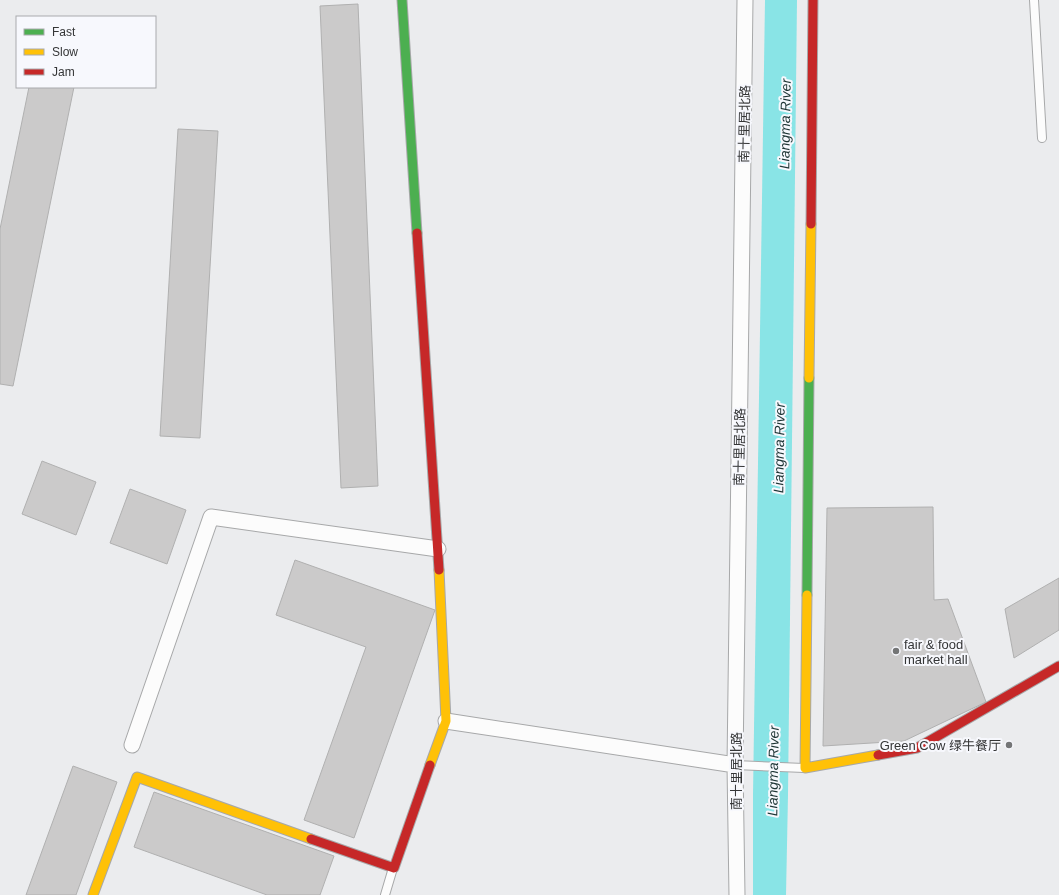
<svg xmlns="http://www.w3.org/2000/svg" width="1059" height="895" font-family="Arial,'Noto Sans SC',sans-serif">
<rect width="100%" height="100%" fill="#ebecee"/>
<!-- water -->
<path fill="#89e4e6" d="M 765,0 L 797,0 L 788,795 L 786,895 L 753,895 L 753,795 Z"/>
<!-- building -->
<path fill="#cbcaca" stroke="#b0b0b0" d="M 358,4 L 378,486 L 341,488 L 320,6 Z
M 29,87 L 74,87 L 13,386 L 0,384 L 0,229 Z
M 178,129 L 218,131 L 200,438 L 160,436 Z
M 42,461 L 96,482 L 76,535 L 22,514 Z
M 130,489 L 186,510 L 167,564 L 110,543 Z
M 933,507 L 934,600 L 948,599 L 986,702 L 904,741 L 823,746 L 827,508 Z
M 295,560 L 435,610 L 354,838 L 304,820 L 366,647 L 276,615 Z
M 1059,578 L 1059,630 L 1014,658 L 1005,609 Z
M 73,766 L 117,782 L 76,895 L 26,895 Z
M 154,792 L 334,856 L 320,895 L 267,895 L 134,847 Z"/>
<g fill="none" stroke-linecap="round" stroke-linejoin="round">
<defs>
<path id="lane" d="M 1034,0 L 1042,138
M 735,765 L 804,768
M 385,895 L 393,868"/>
<path id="street" d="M 446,721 L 735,765
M 132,745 L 211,517 L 438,549
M 737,895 L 735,765 L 745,0"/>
<path id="fast" d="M 402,0 L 417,233
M 807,595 L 809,378"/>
<path id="slow" d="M 809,378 L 811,224
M 807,595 L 805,768 L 878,755
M 430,765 L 446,721 L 439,570
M 93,895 L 137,777 L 311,839"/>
<path id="jam" d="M 811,224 L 813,0
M 417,233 L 439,570
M 878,755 L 917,748 L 1059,666
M 311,839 L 394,868 L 430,765"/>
</defs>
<!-- lane casing -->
<use href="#lane" stroke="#a7a8a9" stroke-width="10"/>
<!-- street casing -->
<use href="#street" stroke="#a7a8a9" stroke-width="17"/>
<!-- fast casing -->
<use href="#fast" stroke="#a7a8a9" stroke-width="11"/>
<!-- slow casing -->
<use href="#slow" stroke="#a7a8a9" stroke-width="11"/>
<!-- jam casing -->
<use href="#jam" stroke="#a7a8a9" stroke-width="11"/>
<!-- lane -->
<use href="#lane" stroke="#fcfcfc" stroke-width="8"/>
<!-- street -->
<use href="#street" stroke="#fcfcfc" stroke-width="15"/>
<!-- fast -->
<use href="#fast" stroke="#4caf50" stroke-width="9"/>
<!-- slow -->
<use href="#slow" stroke="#ffc107" stroke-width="9"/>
<!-- jam -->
<use href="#jam" stroke="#c62828" stroke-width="9"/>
</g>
<!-- markers -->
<g fill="#747576" stroke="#f7f8fd" stroke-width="1.5">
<circle cx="896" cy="651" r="4"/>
<circle cx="1009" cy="745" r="4"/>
</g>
<g text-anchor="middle" stroke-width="4" stroke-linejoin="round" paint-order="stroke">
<!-- street labels -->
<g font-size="13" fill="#343536" stroke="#f7f8fd">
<text transform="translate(744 124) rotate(-89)" y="5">南十里居北路</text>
<text transform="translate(739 447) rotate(-89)" y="5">南十里居北路</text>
<text transform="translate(736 771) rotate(-90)" y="5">南十里居北路</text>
</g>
<!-- poi labels -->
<g font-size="13" fill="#343536" stroke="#f7f8fd" text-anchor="start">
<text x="904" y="649">fair &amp; food<tspan x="904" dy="15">market hall</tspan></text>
<text x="1001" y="750" text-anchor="end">Green Cow 绿牛餐厅</text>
</g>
<!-- water labels -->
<g font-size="14" font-style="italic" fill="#1d3434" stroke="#f7f8fd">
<text transform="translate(785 124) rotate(-89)" y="5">Liangma River</text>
<text transform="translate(779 448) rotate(-89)" y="5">Liangma River</text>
<text transform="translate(773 771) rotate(-89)" y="5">Liangma River</text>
</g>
</g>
<!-- legend -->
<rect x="16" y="16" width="140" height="72" fill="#f7f8fd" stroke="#a9aaad"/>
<rect x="24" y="29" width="20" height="6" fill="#4caf50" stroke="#a9aaad"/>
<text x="52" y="36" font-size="12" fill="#343536">Fast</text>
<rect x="24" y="49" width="20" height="6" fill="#ffc107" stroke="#a9aaad"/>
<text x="52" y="56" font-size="12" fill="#343536">Slow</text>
<rect x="24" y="69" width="20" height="6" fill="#c62828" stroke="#a9aaad"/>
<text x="52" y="76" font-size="12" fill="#343536">Jam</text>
</svg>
